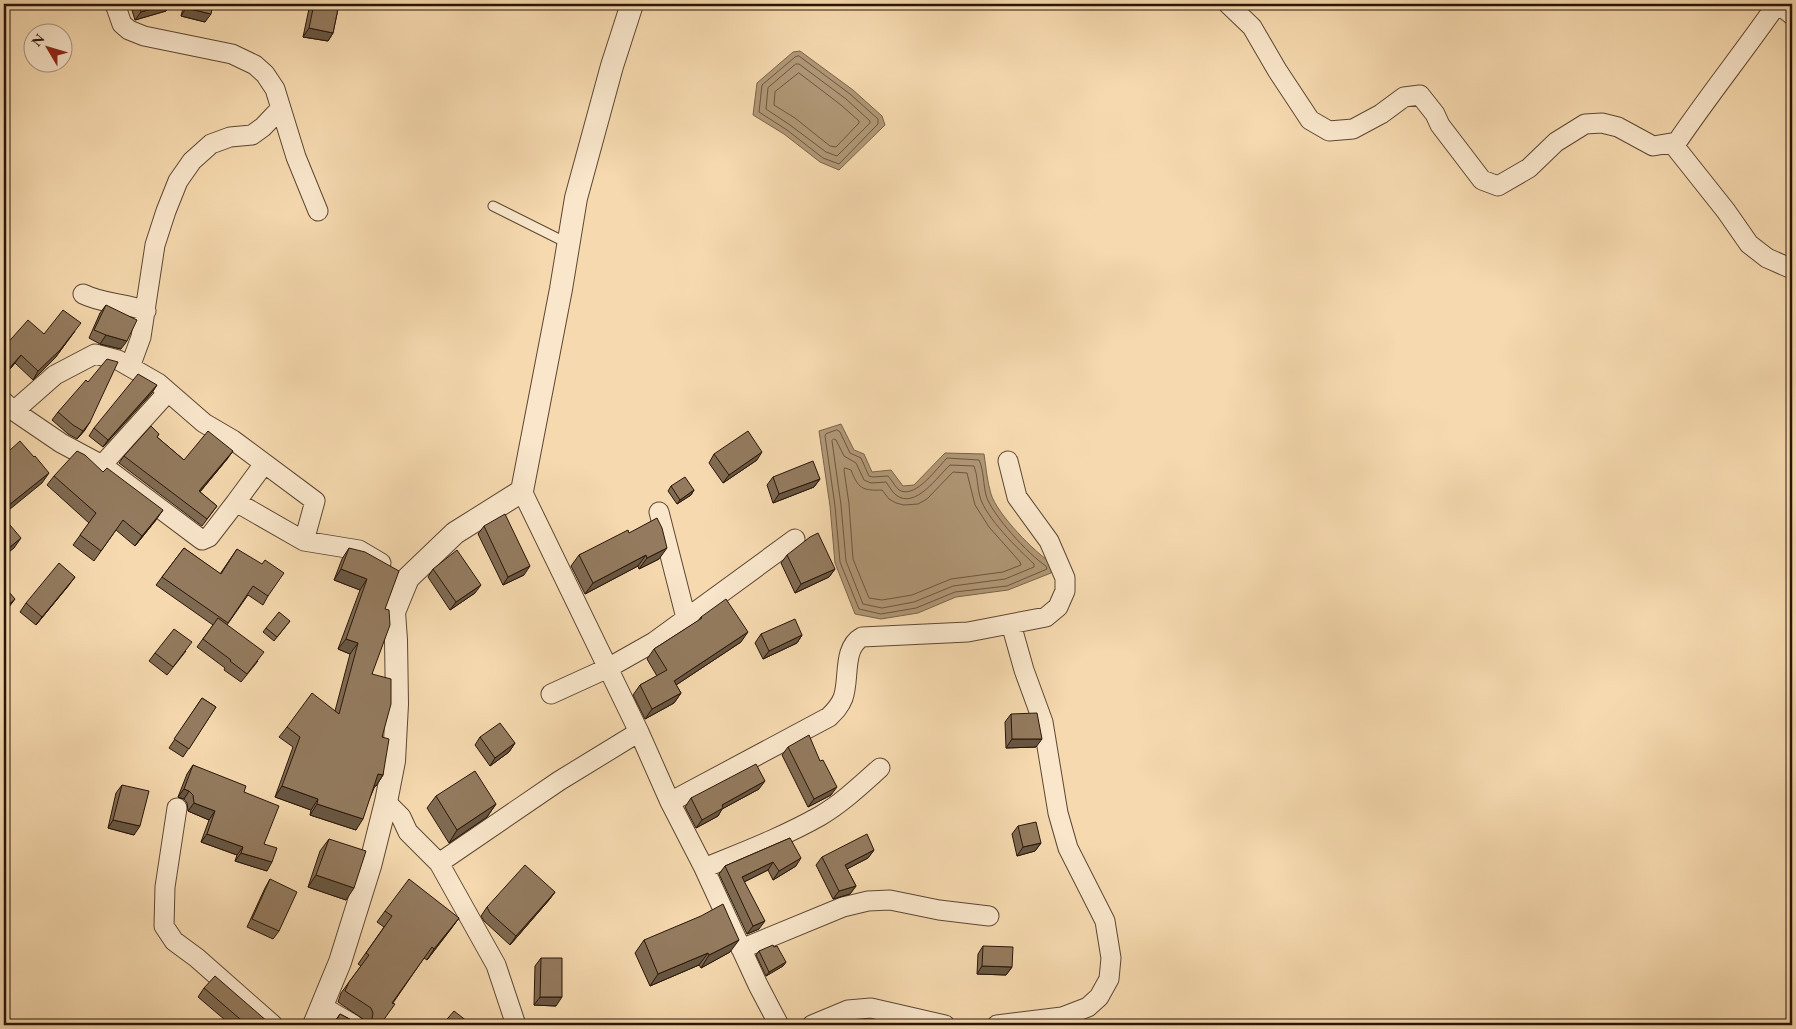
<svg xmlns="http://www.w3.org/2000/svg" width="1796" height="1029" font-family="'EB Garamond',serif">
<rect width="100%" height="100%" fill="#f6d9af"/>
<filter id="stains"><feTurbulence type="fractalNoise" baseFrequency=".004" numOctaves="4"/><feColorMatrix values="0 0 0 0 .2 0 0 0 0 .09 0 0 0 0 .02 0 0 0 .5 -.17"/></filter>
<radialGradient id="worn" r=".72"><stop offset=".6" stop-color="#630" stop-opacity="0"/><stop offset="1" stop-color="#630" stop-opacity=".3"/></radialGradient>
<!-- water -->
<path fill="#b09776" stroke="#7a634a" d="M 800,51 L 853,90 L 882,116 L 885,125 L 839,170 L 820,162 L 784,134 L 753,115 L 757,83 L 793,52 Z
M 841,424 L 854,450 L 864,454 L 872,472 L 891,470 L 903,486 L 914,485 L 945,453 L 984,454 C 986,467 987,481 991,494 C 997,514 1035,553 1053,564 L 1051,573 L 1008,590 L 956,597 L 918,613 L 881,619 L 855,614 L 835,563 L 830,506 L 819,431 Z"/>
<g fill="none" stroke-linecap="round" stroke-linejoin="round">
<!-- shore -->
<path stroke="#6c563f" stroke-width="1" d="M 799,56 L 850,94 L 878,119 L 878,124 L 839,164 L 823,158 L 787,130 L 759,112 L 762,85 L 795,57 Z
M 796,64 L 799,64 L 846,99 L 870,121 L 870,123 L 837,156 L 826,152 L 790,125 L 766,109 L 768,88 Z
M 799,73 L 841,105 L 859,121 L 859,123 L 836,147 L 830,146 L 795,118 L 774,105 L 775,92 Z
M 837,430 L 840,432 L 850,453 L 861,458 L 869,476 L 873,477 L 888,476 C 892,480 896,489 901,491 C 917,497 937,468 947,458 L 979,460 C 984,471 983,483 986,495 C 991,514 1029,555 1046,566 L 1047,569 L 1007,586 L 955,592 L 916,608 L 881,614 L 859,609 L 840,562 L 835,506 L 825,436 L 826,434 Z
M 834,439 L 836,440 L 844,456 L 856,463 L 864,480 L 871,483 L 886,482 C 889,486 892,492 896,495 C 915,510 938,476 950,465 L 974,466 C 978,476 977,487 980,497 C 986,518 1018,549 1034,564 L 1034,567 L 1005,579 L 953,586 L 914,602 L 882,608 L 863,604 L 846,561 L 841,505 L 832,441 Z
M 845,468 L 851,470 C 858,488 862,491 882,490 L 889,499 L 896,503 L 904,505 L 918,504 L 927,499 L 953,472 L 967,473 L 975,505 L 989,527 L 1020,562 L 1021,565 L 1003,572 L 951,579 L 912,595 L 882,600 L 869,598 L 853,559 L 849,504 L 844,470 Z"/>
<defs>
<path id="service" d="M 493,206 L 569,244"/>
<path id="minor" d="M 115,4 L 122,24 L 129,30 L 144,36 L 232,54 L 255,65 L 265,74 L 275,89 L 296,157 L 318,211
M 1228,4 L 1252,27 L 1277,70 L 1310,120 L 1329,131 L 1353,129 L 1381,114 L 1404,97 L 1420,95 L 1435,114 L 1440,125 L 1482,180 L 1498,186 L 1529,168 L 1556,142 L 1585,124 L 1602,123 L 1618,127 L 1653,146 L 1677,142 C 1709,95 1745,50 1777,4
M 1778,4 L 1792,15
M 1672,143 L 1726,211 L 1749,244 L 1767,258 L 1792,269
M 83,294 C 103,304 125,303 146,311
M 130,367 L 141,337 L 155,245 L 166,211 L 178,181 L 192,161 L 211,144 L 230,137 L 252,135 L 263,127 L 281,108
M 168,392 L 102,465 L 202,540 L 209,537 L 236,502
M 4,402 L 14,411 L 55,375 L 95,354 L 118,360 L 158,383 L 204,423 L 233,440 L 315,501 L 304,541 L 359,550 L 381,563
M 14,411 L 61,443 L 102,465
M 264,464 L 236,502 L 304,541
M 522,491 L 639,732 L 670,802 L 704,868 L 758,985 L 779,1025
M 659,512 L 686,618
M 551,694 L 608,668 L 654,642 L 795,539
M 386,802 L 401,817 L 408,832 L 439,863 L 496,965 L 516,1025
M 670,802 L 829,717 C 835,711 840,706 843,698 C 850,679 842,648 862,637 L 968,632 L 1046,617 L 1058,607 L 1065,591 L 1065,578 L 1049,541 L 1017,497 L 1008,461
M 177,808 L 165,887 L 164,926 L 174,941 L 197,958 L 273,1025
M 439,863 L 559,781 L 639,732
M 704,868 C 743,852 783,837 820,816 C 842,803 861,785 880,768
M 741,949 L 843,907 L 868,901 L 890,900 L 939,910 L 989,916
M 323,1007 L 354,1025
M 812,1025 L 848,1010 L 871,1008 L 945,1025
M 997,1025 L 1062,1017 L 1088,1007 L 1099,997 L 1109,979 L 1111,958 L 1105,921 L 1068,848 L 1058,813 L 1043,722 L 1024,670 L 1011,624"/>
<path id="tertiary" d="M 314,1025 L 340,962 L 370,866 L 386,802 L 394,761 L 397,704 L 396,640 L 394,612 L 408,578 L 432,555 L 455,533 L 522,491 L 561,289 L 576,198 L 612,66 L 632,4"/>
</defs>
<!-- service casing -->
<use href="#service" stroke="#5c4732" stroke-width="11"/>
<!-- minor casing -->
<use href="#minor" stroke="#5c4732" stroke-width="21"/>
<!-- tertiary casing -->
<use href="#tertiary" stroke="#5c4732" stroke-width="24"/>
<!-- service -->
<use href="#service" stroke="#f9e6cb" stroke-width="9"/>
<!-- minor -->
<use href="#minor" stroke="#f9e6cb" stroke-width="19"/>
<!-- tertiary -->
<use href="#tertiary" stroke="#f9e6cb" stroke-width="22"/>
</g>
<!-- wall -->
<path fill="#7f6a52" stroke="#291608" d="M 130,4 L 171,4 L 166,11 L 135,20 Z
M 184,4 L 213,4 L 205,22 L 181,16 Z
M 310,4 L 339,4 L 333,33 L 328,41 L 303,37 Z
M 106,305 L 121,349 L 100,344 L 89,338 L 100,313 Z
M 75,331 L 55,358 L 33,380 L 15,363 L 4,376 L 4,347 L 44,334 Z
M 88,382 L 85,430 L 77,439 L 68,434 L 52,420 L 58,412 Z
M 152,393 L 103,447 L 89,436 L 94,428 Z
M 159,434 L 157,437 L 184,460 L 228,458 L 200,492 L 217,506 L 202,526 L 119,463 L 124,456 Z
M 714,454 L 757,460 L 723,483 L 709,463 Z
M 54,476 L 156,520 L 135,546 L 116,530 L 94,561 L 73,545 L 89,523 L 47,485 Z
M 773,477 L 820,479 L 814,487 L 773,503 L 767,485 Z
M 671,486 L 694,490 L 691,495 L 677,504 L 668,491 Z
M 484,526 L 524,575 L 503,585 L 478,534 Z
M 629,533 L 659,559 L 639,569 L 638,566 L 585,594 L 571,566 L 579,555 Z
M 184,548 L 220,574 L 237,549 L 268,596 L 263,605 L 248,595 L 227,625 L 258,661 L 241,682 L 224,670 L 225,668 L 197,647 L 213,625 L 156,585 Z
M 349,548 L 385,609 L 372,674 L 382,737 L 383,775 L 376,786 L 375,786 L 356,830 L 310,815 L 311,810 L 275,797 L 293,747 L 279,737 L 287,727 L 335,711 L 350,654 L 338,649 L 360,590 L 334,580 L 342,559 Z
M 787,555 L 835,569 L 829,577 L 795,593 L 781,563 Z
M 433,569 L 475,593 L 450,610 L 428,577 Z
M 69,585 L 36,625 L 20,612 L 26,603 Z
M 701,617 L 741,642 L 676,685 L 681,693 L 674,703 L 645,719 L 633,695 L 640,685 L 657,676 L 647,659 L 654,649 L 698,621 Z
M 290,621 L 274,641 L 263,632 L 266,628 Z
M 761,634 L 802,635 L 797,643 L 763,659 L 755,643 Z
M 186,651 L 167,675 L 149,661 L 155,653 Z
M 202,698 L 216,707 L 183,757 L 169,748 Z
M 1011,714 L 1036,747 L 1006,748 L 1005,722 Z
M 480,737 L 515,743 L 509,752 L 490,766 L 475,745 Z
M 788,747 L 831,795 L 808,807 L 782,755 Z
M 193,765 L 244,792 L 264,844 L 267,871 L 235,861 L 237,855 L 201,842 L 209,820 L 188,811 L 187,803 L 184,799 L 178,797 L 187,774 Z
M 122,785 L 134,835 L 108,828 L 116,793 Z
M 759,789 L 722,809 L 718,816 L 696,828 L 685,807 L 691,798 Z
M 436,796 L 496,804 L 487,817 L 449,843 L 427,808 Z
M 1018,826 L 1041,843 L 1035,851 L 1017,856 L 1012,834 Z
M 790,838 L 796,866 L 773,880 L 768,870 L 744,882 L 759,929 L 747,934 L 719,874 L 725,866 Z
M 329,839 L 346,900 L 308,887 L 320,851 Z
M 874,850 L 868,858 L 847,869 L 856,886 L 850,894 L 833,899 L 816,865 L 822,857 Z
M 270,879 L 279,931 L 273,939 L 247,927 L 265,888 Z
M 555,892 L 549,900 L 510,945 L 484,921 L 481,916 L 487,907 Z
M 385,911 L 459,918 L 427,960 L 424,958 L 393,1003 L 380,1025 L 332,1025 L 340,1014 L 361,1025 L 365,1024 L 363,1019 L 338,1002 L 341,993 L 361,966 L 358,964 L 384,927 L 377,922 Z
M 644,940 L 730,952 L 701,968 L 699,965 L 650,986 L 635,953 Z
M 983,946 L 1012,967 L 1006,975 L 977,974 L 978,954 Z
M 759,951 L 786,962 L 783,966 L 766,976 L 756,955 Z
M 541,958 L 556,1006 L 534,1005 L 535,966 Z
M 204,988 L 268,1022 L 266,1025 L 231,1025 L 198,997 Z"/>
<!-- shaded-wall -->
<path fill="#685642" stroke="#291608" d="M 167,4 L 171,4 L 166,11 L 135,20 L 141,12 Z
M 186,8 L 211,14 L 205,22 L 181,16 Z
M 309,28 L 333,33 L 328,41 L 303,37 Z
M 75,331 L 55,358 L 33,380 L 38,371 Z
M 106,335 L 127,341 L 121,349 L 100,344 Z
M 21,355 L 15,363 L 4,376 L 5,373 Z
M 157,385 L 152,393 L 103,447 L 108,440 Z
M 90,422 L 85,430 L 77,439 L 83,431 Z
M 233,451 L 228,458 L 194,499 L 199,491 Z
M 762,452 L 757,460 L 723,483 L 729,475 Z
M 49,473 L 42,483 L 4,514 L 4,509 Z
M 820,479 L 814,487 L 773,503 L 779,494 Z
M 694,490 L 691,495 L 677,504 L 680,500 Z
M 163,510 L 156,520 L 135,546 L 142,536 Z
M 21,538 L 14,548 L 4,556 L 4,552 Z
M 667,548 L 659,559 L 639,569 L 647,558 Z
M 646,555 L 638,566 L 585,594 L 593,583 Z
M 530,566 L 524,575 L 503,585 L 508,577 Z
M 341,569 L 367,579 L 360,590 L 334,580 Z
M 835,569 L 829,577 L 795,593 L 801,584 Z
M 75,577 L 69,585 L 36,625 L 42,617 Z
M 481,585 L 475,593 L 450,610 L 456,602 Z
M 15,599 L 6,611 L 4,613 L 4,609 Z
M 748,632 L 741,642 L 667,691 L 674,681 Z
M 802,635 L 797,643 L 763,659 L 769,651 Z
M 346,639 L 358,643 L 350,654 L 338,649 Z
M 681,693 L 674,703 L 645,719 L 652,709 Z
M 1012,739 L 1042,739 L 1036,747 L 1006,748 Z
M 515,743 L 509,752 L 490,766 L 495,758 Z
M 378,774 L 383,775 L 376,786 L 371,785 Z
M 765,781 L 759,789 L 722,809 L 718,816 L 696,828 L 702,820 L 722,805 Z
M 282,786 L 318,799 L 311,810 L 275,797 Z
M 837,787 L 831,795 L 808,807 L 814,799 Z
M 184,789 L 189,791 L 184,799 L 178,797 Z
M 194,803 L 215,811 L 209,820 L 188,811 Z
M 317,804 L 363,819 L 356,830 L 310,815 Z
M 496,804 L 487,817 L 449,843 L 457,830 Z
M 113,820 L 140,826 L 134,835 L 108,828 Z
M 207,834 L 243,847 L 237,855 L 201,842 Z
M 1041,843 L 1035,851 L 1017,856 L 1023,847 Z
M 874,850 L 868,858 L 839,873 L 845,865 Z
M 241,853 L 272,862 L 267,871 L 235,861 Z
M 801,858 L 796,866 L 773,880 L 779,871 Z
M 773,862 L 768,870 L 736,886 L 742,877 Z
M 316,875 L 354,888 L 346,900 L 308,887 Z
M 856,886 L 850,894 L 833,899 L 839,891 Z
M 555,892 L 549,900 L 510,945 L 516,936 Z
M 459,918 L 451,929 L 427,960 L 434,949 Z
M 765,921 L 759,929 L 747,934 L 753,926 Z
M 739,940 L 730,952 L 701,968 L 709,955 Z
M 708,953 L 699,965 L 650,986 L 658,974 Z
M 786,962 L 783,966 L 766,976 L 769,972 Z
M 982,966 L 1012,967 L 1006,975 L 977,974 Z
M 540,997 L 562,997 L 556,1006 L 534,1005 Z"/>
<!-- building -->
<path fill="#947b5f" stroke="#291608" d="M 138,4 L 167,4 L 141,12 Z
M 187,4 L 213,4 L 211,14 L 186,8 Z
M 314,4 L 339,4 L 333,33 L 309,28 Z
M 106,305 L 137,320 L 127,341 L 106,335 L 94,330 Z
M 63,310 L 81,323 L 60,350 L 38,371 L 21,355 L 5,373 L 4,372 L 4,347 L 28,320 L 44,334 Z
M 107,359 L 118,362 L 90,422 L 83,431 L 73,425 L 58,412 L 86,380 L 88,382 Z
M 138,374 L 157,385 L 108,440 L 94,428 Z
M 151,426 L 159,434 L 157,437 L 184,460 L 208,431 L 233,451 L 199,491 L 217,506 L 207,519 L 124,456 Z
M 748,431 L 762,452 L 729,475 L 714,454 Z
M 20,441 L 34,457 L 35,456 L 49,473 L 4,509 L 4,446 L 9,451 Z
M 77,451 L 85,455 L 103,472 L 107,468 L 163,510 L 142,536 L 123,520 L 101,551 L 80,535 L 96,513 L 54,476 Z
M 813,461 L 820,479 L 779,494 L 773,477 Z
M 685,477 L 694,490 L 680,500 L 671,486 Z
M 505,514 L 530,566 L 508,577 L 484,526 Z
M 4,518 L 21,538 L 4,552 Z
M 657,518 L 662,528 L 667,548 L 647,558 L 646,555 L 593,583 L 579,555 L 628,530 L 629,533 Z
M 818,533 L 835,569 L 801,584 L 787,555 L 810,537 Z
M 184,548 L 221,574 L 237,549 L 262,564 L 265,560 L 284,573 L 268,596 L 253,586 L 228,623 L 162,577 Z
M 349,548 L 365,552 L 399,571 L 385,609 L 389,610 L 390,625 L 372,674 L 391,679 L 391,704 L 382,737 L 389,739 L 383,775 L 378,774 L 363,819 L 317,804 L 318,799 L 282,786 L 300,737 L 287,727 L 312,693 L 339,714 L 358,643 L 346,639 L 367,579 L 341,569 Z
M 457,550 L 481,585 L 456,602 L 433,569 Z
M 59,563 L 75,577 L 42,617 L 26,603 Z
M 4,586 L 15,599 L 4,609 Z
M 726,599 L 748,632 L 674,681 L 681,693 L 652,709 L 640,685 L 667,670 L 654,649 L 702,618 L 701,617 Z
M 279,612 L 290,621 L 277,637 L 266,628 Z
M 218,618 L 264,652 L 247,674 L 230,661 L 231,660 L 203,639 Z
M 795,619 L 802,635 L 769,651 L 761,634 Z
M 174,629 L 192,642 L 173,667 L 155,653 Z
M 202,698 L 216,707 L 189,749 L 174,739 Z
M 1037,713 L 1042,739 L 1012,739 L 1011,714 Z
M 500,723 L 515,743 L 495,758 L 480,737 Z
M 809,735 L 820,761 L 823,760 L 837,787 L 814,799 L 788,747 Z
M 756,764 L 765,781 L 722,805 L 723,808 L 702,820 L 691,798 Z
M 193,765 L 246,786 L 244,792 L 279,806 L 264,844 L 277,848 L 272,862 L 241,853 L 243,847 L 207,834 L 215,811 L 194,803 L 193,795 L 189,791 L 184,789 Z
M 475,771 L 496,804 L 457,830 L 436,796 Z
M 122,785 L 149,791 L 140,826 L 113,820 Z
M 1036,822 L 1041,843 L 1023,847 L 1018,826 Z
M 867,834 L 874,850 L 845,865 L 856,886 L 839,891 L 822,857 Z
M 790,838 L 801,858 L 779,871 L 773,862 L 742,877 L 765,921 L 753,926 L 725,866 Z
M 329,839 L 366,851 L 354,888 L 316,875 Z
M 525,865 L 555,892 L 516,936 L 490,913 L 487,907 Z
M 270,879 L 297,892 L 279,931 L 252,919 Z
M 409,879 L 459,918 L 434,949 L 432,947 L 392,1003 L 395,1004 L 380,1025 L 334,1025 L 340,1014 L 361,1025 L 368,1023 L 372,1019 L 373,1013 L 371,1008 L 345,991 L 349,982 L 369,955 L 366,953 L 392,916 L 385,911 Z
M 723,904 L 739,940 L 709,955 L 708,953 L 658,974 L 644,940 L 701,916 Z
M 773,945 L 774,947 L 777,946 L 786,962 L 769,972 L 759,951 Z
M 983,946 L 1013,947 L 1012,967 L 982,966 Z
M 541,958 L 562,958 L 562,997 L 540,997 Z
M 215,976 L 268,1022 L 266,1025 L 247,1025 L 204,988 Z
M 454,1011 L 472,1025 L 442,1025 Z"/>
<!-- margin -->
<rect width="1796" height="1029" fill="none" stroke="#f6d9af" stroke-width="20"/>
<rect x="5" y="5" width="1786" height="1019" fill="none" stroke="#291608" stroke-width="2.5"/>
<rect x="10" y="10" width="1776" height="1009" fill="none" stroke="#291608"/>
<!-- north arrow -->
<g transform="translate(48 48) rotate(308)"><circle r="24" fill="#f9e6cb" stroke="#a6937d"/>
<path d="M0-4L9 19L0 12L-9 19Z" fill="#8f2418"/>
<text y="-8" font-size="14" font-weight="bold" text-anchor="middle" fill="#291608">N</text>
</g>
<rect width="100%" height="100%" filter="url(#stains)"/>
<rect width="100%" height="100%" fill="url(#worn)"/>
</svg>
